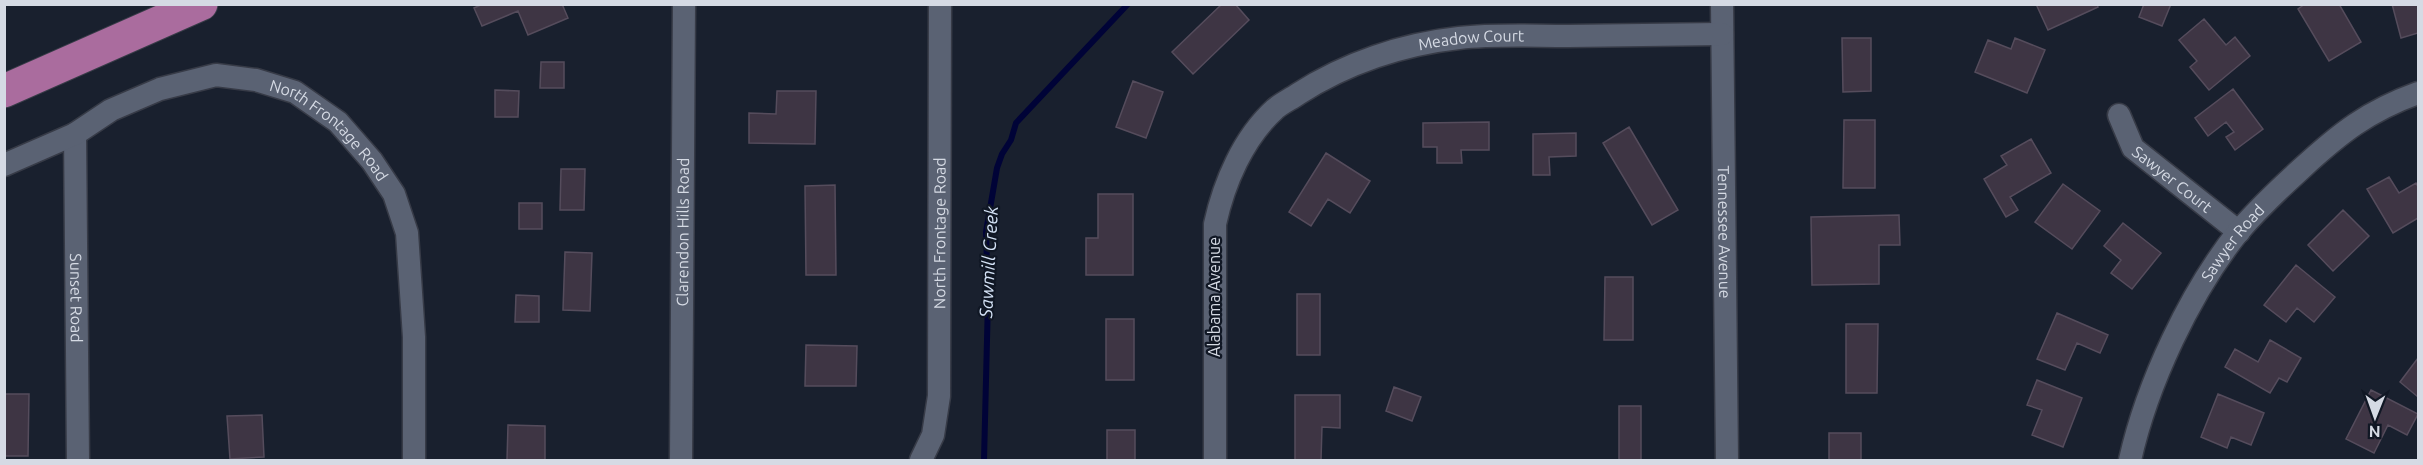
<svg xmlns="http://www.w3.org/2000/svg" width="2423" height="465" font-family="Ubuntu,sans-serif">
<rect width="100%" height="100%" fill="#19202e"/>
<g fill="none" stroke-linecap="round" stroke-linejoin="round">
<!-- stream -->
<path stroke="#000337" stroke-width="6" d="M 984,460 L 988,300 L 986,232 L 997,168 L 1002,154 L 1011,140 L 1016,123 L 1128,4"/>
</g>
<!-- building -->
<path fill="#3e3544" stroke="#554c5c" stroke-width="1.5" d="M 483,4 L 562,4 L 568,18 L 528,35 L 518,11 L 482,26 L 474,8 Z
M 1222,4 L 1235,4 L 1249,20 L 1193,74 L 1172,52 Z
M 2036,4 L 2097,4 L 2098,7 L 2048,30 Z
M 2144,4 L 2171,4 L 2162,26 L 2139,17 Z
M 2305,4 L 2339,4 L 2361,42 L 2329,61 L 2298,9 Z
M 2392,4 L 2418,4 L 2418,33 L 2401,38 Z
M 2204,19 L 2226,45 L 2235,37 L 2250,56 L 2209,90 L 2190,67 L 2197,61 L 2179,40 Z
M 1842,38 L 1871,38 L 1871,91 L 1843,92 Z
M 2015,38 L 2045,50 L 2027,93 L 1975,72 L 1988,40 L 2011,49 Z
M 541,62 L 564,62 L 564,88 L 540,88 Z
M 1133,81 L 1163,92 L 1146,138 L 1116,127 Z
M 2233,89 L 2263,129 L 2235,150 L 2226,137 L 2234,132 L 2226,122 L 2208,136 L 2195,118 Z
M 495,90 L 519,91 L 518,117 L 495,117 Z
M 777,91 L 816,91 L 815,144 L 749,143 L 749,113 L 776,114 Z
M 1844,120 L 1875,120 L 1875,188 L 1843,188 Z
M 1489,122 L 1489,150 L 1461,150 L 1462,163 L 1437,163 L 1437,147 L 1423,147 L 1423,123 Z
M 1629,127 L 1678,210 L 1652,225 L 1603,143 Z
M 1576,133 L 1576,156 L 1549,157 L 1550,175 L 1533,175 L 1533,134 Z
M 2031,139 L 2051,173 L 2010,197 L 2018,210 L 2006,217 L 1984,179 L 2007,165 L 2001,156 Z
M 1326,153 L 1370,181 L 1350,213 L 1328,199 L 1311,226 L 1289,212 Z
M 561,169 L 585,169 L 584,210 L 560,210 Z
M 2389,177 L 2399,193 L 2416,183 L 2418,187 L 2418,218 L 2393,233 L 2367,189 Z
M 2063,184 L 2100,211 L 2072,249 L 2035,222 Z
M 835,185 L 836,275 L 806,275 L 805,186 Z
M 1098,194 L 1133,194 L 1133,275 L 1086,275 L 1086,238 L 1098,238 Z
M 519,203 L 542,203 L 542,229 L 519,229 Z
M 2343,210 L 2369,236 L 2333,271 L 2308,245 Z
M 1899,215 L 1900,245 L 1879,245 L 1879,284 L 1812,285 L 1811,217 Z
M 2123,223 L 2161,253 L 2132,289 L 2111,273 L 2121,260 L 2104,246 Z
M 565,252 L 592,253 L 590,311 L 563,310 Z
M 2296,265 L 2335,297 L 2314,322 L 2297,308 L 2286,322 L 2264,305 Z
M 1605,277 L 1633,277 L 1633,340 L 1604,340 Z
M 1297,294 L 1320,294 L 1320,355 L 1297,355 Z
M 516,295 L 539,296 L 539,322 L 515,322 Z
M 2057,313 L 2108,335 L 2100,353 L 2077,343 L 2065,370 L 2037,359 Z
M 1106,319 L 1134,319 L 1134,380 L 1106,380 Z
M 1846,324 L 1878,324 L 1877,393 L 1846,393 Z
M 2270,340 L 2301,358 L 2287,382 L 2279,378 L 2270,393 L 2225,367 L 2235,349 L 2258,362 Z
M 806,345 L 857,346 L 856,386 L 805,386 Z
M 2418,358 L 2418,397 L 2400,382 Z
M 2037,380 L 2082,398 L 2063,447 L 2032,435 L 2042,410 L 2027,405 Z
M 1394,387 L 1421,397 L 1412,421 L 1386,411 Z
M 2371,390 L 2418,414 L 2407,435 L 2388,425 L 2374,453 L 2346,439 Z
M 4,394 L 29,394 L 28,456 L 4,456 Z
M 2218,394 L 2264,413 L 2251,445 L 2231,437 L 2227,448 L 2201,437 Z
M 1295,395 L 1340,395 L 1340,428 L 1322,427 L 1321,460 L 1295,460 Z
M 1619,406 L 1641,406 L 1641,460 L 1619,460 Z
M 262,415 L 264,457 L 230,459 L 227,416 Z
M 508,425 L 545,426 L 545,460 L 507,460 Z
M 1107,430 L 1135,430 L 1135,460 L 1107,460 Z
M 1829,433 L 1861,433 L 1861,460 L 1829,460 Z"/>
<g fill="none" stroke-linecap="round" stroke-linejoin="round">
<defs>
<g id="minor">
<path id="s1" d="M 1722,4 L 1727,460"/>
<path id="s2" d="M 2119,115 L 2133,148 L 2239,232"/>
<path id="s3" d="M 75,134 L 78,460"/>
<path id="s4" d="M 4,165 L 75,134 L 111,110 L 160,89 L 216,75 L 256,80 L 295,92 L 338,122 L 372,161 L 394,194 L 407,233 L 414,337 L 414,460"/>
<path id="s5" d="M 681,460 L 684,4"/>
<path id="s6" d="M 921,460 L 933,435 L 939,396 L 940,4"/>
<path id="s7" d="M 1215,460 L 1215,224 C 1224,183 1243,138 1275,109 C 1282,103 1291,99 1298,94 C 1346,63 1403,44 1459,38 C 1495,34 1532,36 1568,36 C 1620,35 1671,35 1722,34"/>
<path id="s8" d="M 2130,460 C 2147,384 2190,292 2239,231 C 2258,209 2279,189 2301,169 C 2340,133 2368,111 2418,93"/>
</g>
<path id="highway" d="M 4,91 L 201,4"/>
</defs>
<!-- minor casing -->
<use href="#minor" stroke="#373b47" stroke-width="25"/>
<!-- highway casing -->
<use href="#highway" stroke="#373b47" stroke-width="35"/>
<!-- minor -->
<use href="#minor" stroke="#5a6273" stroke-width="22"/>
<!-- highway -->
<use href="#highway" stroke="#aa6c9e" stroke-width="33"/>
</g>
<g text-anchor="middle" stroke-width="4.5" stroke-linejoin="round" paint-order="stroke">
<!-- street labels -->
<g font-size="16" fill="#d5dae4" stroke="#101724">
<text dy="6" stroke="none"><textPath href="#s7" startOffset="579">Meadow Court</textPath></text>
<text dy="6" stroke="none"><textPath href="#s4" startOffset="363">North Frontage Road</textPath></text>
<text dy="6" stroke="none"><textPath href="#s2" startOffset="86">Sawyer Court</textPath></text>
<text dy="6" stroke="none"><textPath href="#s5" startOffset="228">Clarendon Hills Road</textPath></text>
<text dy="6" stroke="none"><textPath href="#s1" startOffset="228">Tennessee Avenue</textPath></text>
<text dy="6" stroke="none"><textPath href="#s6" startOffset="230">North Frontage Road</textPath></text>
<text dy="6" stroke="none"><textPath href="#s8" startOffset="242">Sawyer Road</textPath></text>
<text dy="6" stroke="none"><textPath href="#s3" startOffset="164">Sunset Road</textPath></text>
<text transform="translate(1214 297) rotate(-90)" y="6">Alabama Avenue</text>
</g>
<!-- water labels -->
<g font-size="18" font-style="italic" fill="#d6e4f8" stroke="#101724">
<text transform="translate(989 262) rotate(-87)" y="6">Sawmill Creek</text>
</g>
</g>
<!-- border -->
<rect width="2423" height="465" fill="none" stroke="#d5dae4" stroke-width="12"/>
<!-- north arrow -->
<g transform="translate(2375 417) rotate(181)" stroke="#101724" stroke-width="4.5" paint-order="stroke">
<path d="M0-4.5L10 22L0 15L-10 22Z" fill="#d5dae4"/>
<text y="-9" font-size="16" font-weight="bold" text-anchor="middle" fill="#d5dae4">N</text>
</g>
</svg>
